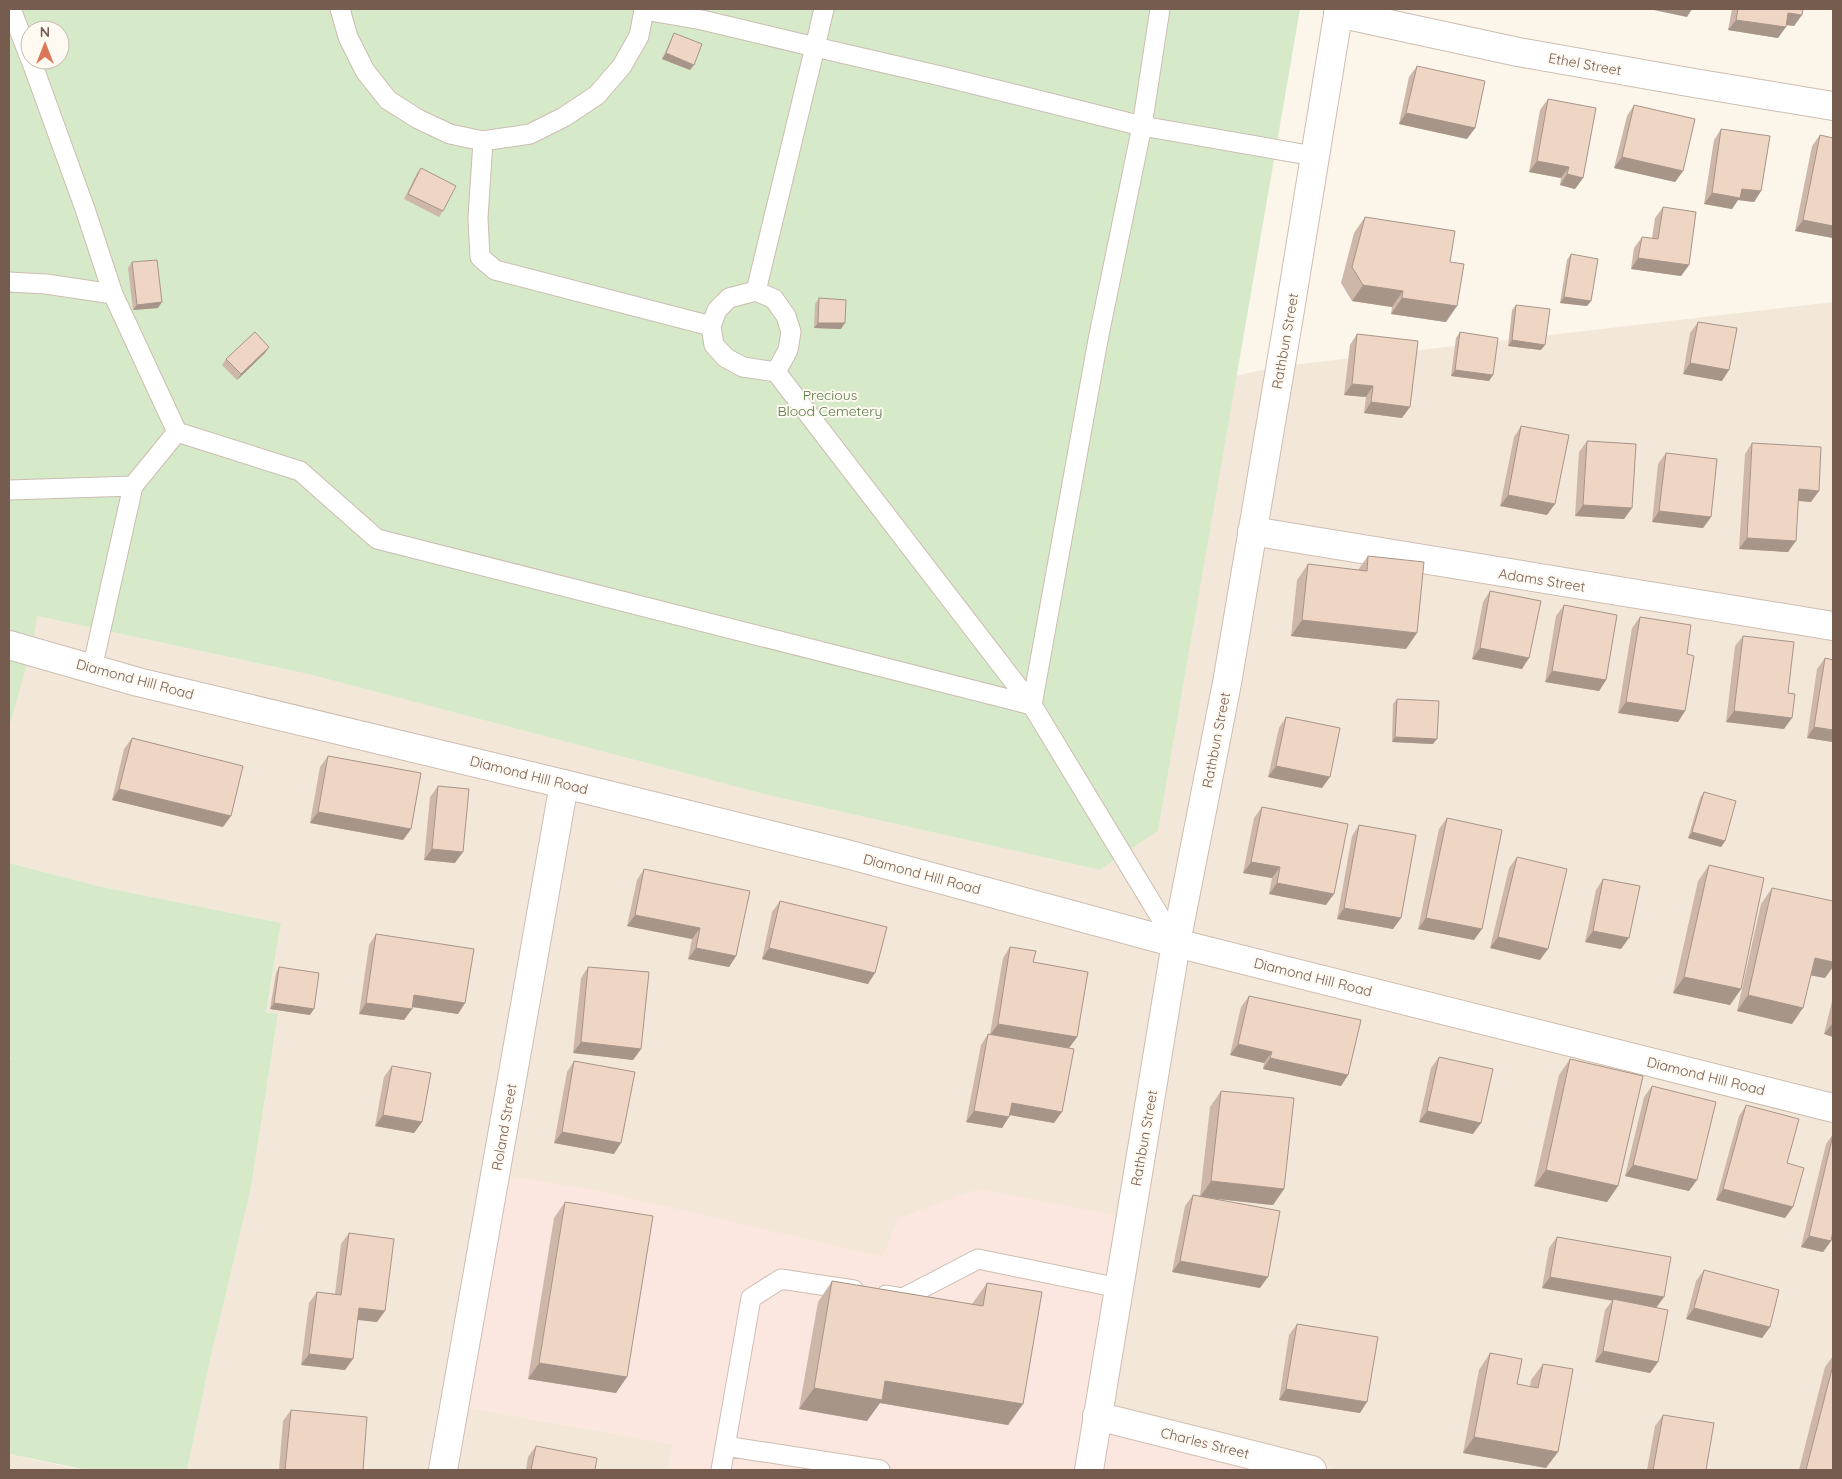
<svg xmlns="http://www.w3.org/2000/svg" width="1842" height="1479" font-family="Quicksand,sans-serif">
<rect width="100%" height="100%" fill="#fbf5ea"/>
<!-- residential -->
<path fill="#f3e7d9" d="M 1833,302 L 1833,1470 L 1330,1470 L 1331,1466 L 1111,1416 L 899,1218 L 883,1257 L 748,1227 L 453,1405 L 673,1444 L 668,1470 L 187,1470 L 211,1356 L 251,1188 L 278,1015 L 266,1012 L 281,923 L 102,887 L 9,863 L 9,728 L 37,616 L 308,674 L 772,796 L 1100,870 L 1158,831 L 1236,376 L 1275,367 Z
M 9,1454 L 67,1467 L 87,1470 L 9,1470 Z"/>
<!-- commercial -->
<path fill="#fbe7df" d="M 496,1174 L 600,1191 L 883,1257 L 899,1218 L 978,1189 L 1139,1220 L 1111,1415 L 1331,1466 L 1330,1470 L 668,1470 L 673,1444 L 453,1405 Z"/>
<!-- green -->
<path fill="#d6e9c9" fill-rule="evenodd" d="M 9,9 L 1300,9 L 1158,831 L 1100,870 L 772,796 L 308,674 L 37,616 L 33,643 L 9,728 ZM 30,30 L 60,30 L 60,60 L 30,60 Z
M 9,863 L 102,887 L 281,923 L 266,1012 L 278,1014 L 251,1188 L 211,1356 L 187,1470 L 87,1470 L 9,1454 L 9,1064 L 11,1058 L 9,1056 Z"/>
<g fill="none" stroke-linecap="round" stroke-linejoin="round">
<defs>
<path id="lane" d="M 11,9 L 30,58
M 340,9 L 348,37 L 365,71 L 388,100 L 418,119 L 450,134 L 483,141 L 478,218 L 480,257 L 495,270 L 711,326
M 824,9 L 815,47 L 945,77 L 1142,126 L 1314,156
M 483,141 L 530,134 L 564,117 L 597,95 L 622,66 L 639,36 L 644,10 L 702,20 L 815,47 L 756,291
M 9,282 L 46,284 L 113,294 L 85,209 L 31,60
M 756,291 L 774,299 L 786,316 L 791,332 L 788,350 L 776,372 L 743,367 L 726,358 L 714,345 L 711,326 L 717,310 L 729,298 Z
M 776,372 L 1032,705 L 1176,943
M 177,432 L 300,471 L 377,539 L 1032,705 L 1098,340 L 1142,126 L 1160,9
M 9,490 L 133,486
M 92,669 L 133,486 L 177,432 L 113,294
M 886,1295 L 903,1298 L 978,1259 L 1119,1288
M 725,1446 L 880,1470
M 721,1470 L 751,1298 L 781,1279 L 854,1290"/>
<path id="street" d="M 1338,13 L 1518,52 L 1694,83 L 1833,106
M 1252,531 L 1833,626
M 9,645 L 138,682 L 564,784 L 843,853 L 1176,943
M 1097,1416 L 1312,1470
M 443,1470 L 564,784"/>
<path id="secondary" d="M 1176,943 L 1833,1108
M 1089,1470 L 1176,943 L 1227,683 L 1288,322 L 1339,9"/>
</defs>
<!-- lane casing -->
<use href="#lane" stroke="#cdbdb1" stroke-width="21"/>
<!-- street casing -->
<use href="#street" stroke="#cdbdb1" stroke-width="30"/>
<!-- secondary casing -->
<use href="#secondary" stroke="#cfbdae" stroke-width="30"/>
<!-- lane -->
<use href="#lane" stroke="#fff" stroke-width="19"/>
<!-- street -->
<use href="#street" stroke="#fff" stroke-width="28"/>
<!-- secondary -->
<use href="#secondary" stroke="#fff" stroke-width="28"/>
</g>
<!-- wall -->
<path fill="#ceb7a9" d="M 1732,9 L 1803,9 L 1794,26 L 1786,25 L 1778,38 L 1728,30 Z
M 674,33 L 690,70 L 662,59 L 671,39 Z
M 1417,66 L 1475,128 L 1467,139 L 1399,124 L 1409,77 Z
M 1548,99 L 1583,178 L 1575,189 L 1560,185 L 1561,178 L 1529,172 L 1540,110 Z
M 1634,105 L 1683,171 L 1675,182 L 1614,168 L 1627,116 Z
M 1721,129 L 1761,191 L 1754,202 L 1738,200 L 1732,209 L 1704,204 L 1714,140 Z
M 1820,135 L 1833,238 L 1795,231 L 1812,146 Z
M 421,168 L 443,211 L 439,217 L 404,199 L 417,173 Z
M 1663,207 L 1689,265 L 1681,276 L 1631,269 L 1634,248 L 1642,237 L 1652,238 L 1655,218 Z
M 1365,217 L 1450,262 L 1446,322 L 1391,314 L 1392,307 L 1352,301 L 1341,283 L 1354,233 Z
M 1571,254 L 1591,301 L 1587,306 L 1560,303 L 1567,260 Z
M 132,262 L 158,308 L 133,310 L 128,268 Z
M 819,298 L 841,329 L 814,328 L 815,304 Z
M 1516,305 L 1541,350 L 1508,346 L 1512,310 Z
M 1698,322 L 1722,381 L 1683,374 L 1690,333 Z
M 1460,332 L 1489,381 L 1451,376 L 1456,338 Z
M 1357,334 L 1402,418 L 1364,413 L 1366,397 L 1344,395 L 1350,345 Z
M 265,353 L 237,380 L 222,365 L 226,359 Z
M 1521,426 L 1547,515 L 1500,506 L 1514,437 Z
M 1587,441 L 1632,508 L 1624,519 L 1575,516 L 1579,452 Z
M 1752,443 L 1811,502 L 1798,501 L 1788,552 L 1739,549 L 1745,454 Z
M 1666,453 L 1711,517 L 1703,528 L 1652,522 L 1658,464 Z
M 1368,556 L 1406,649 L 1291,636 L 1297,580 L 1308,564 L 1358,570 Z
M 1490,591 L 1522,669 L 1472,659 L 1483,602 Z
M 1564,605 L 1606,680 L 1599,691 L 1545,682 L 1556,616 Z
M 1640,617 L 1687,654 L 1685,711 L 1678,722 L 1618,713 L 1632,628 Z
M 1743,636 L 1788,693 L 1784,729 L 1726,722 L 1735,646 Z
M 1825,658 L 1833,660 L 1833,742 L 1807,738 L 1817,669 Z
M 1397,699 L 1433,744 L 1392,742 L 1393,704 Z
M 1286,717 L 1322,788 L 1268,777 L 1279,728 Z
M 132,738 L 223,827 L 112,800 L 124,749 Z
M 328,756 L 411,829 L 403,840 L 310,823 L 320,767 Z
M 438,786 L 455,863 L 424,860 L 430,797 Z
M 1704,792 L 1725,841 L 1721,847 L 1688,838 L 1700,798 Z
M 1262,807 L 1326,905 L 1269,894 L 1272,878 L 1243,873 L 1254,818 Z
M 1447,818 L 1474,940 L 1418,929 L 1439,829 Z
M 1359,825 L 1401,918 L 1393,929 L 1337,919 L 1352,836 Z
M 1517,857 L 1540,960 L 1490,948 L 1509,868 Z
M 1709,865 L 1741,989 L 1730,1005 L 1673,993 L 1698,881 Z
M 644,869 L 736,956 L 729,967 L 688,959 L 692,939 L 627,926 L 637,880 Z
M 1603,879 L 1621,949 L 1585,942 L 1596,890 Z
M 1772,888 L 1825,978 L 1811,975 L 1792,1024 L 1737,1011 L 1761,904 Z
M 780,901 L 868,984 L 762,959 L 772,912 Z
M 376,934 L 465,1003 L 458,1014 L 412,1007 L 412,1009 L 404,1020 L 359,1014 L 369,945 Z
M 1010,947 L 1033,962 L 1077,1037 L 1069,1048 L 1054,1123 L 1010,1115 L 1002,1128 L 966,1122 L 981,1045 L 988,1034 L 990,1034 L 1003,958 Z
M 279,967 L 310,1015 L 270,1009 L 276,973 Z
M 588,967 L 641,1049 L 633,1060 L 573,1053 L 581,978 Z
M 1249,996 L 1348,1075 L 1341,1086 L 1263,1069 L 1264,1063 L 1230,1055 L 1241,1007 Z
M 1833,997 L 1833,1037 L 1824,1034 Z
M 1439,1057 L 1473,1134 L 1419,1122 L 1431,1068 Z
M 1570,1059 L 1618,1186 L 1607,1202 L 1534,1186 L 1559,1075 Z
M 574,1061 L 614,1154 L 554,1143 L 567,1072 Z
M 392,1066 L 422,1122 L 414,1133 L 375,1126 L 384,1077 Z
M 1652,1086 L 1689,1191 L 1625,1176 L 1644,1097 Z
M 1221,1091 L 1284,1189 L 1273,1205 L 1210,1198 L 1260,1288 L 1172,1272 L 1185,1206 L 1193,1195 L 1200,1196 L 1210,1107 Z
M 1746,1105 L 1787,1163 L 1785,1218 L 1716,1200 L 1739,1116 Z
M 1833,1134 L 1831,1241 L 1823,1252 L 1801,1247 L 1826,1144 Z
M 565,1202 L 616,1393 L 528,1379 L 554,1218 Z
M 349,1233 L 377,1322 L 357,1320 L 345,1370 L 301,1365 L 309,1303 L 317,1292 L 335,1294 L 341,1244 Z
M 1557,1237 L 1656,1308 L 1658,1362 L 1650,1373 L 1595,1362 L 1605,1310 L 1612,1301 L 1542,1288 L 1549,1248 Z
M 1704,1270 L 1770,1327 L 1762,1338 L 1686,1319 L 1696,1281 Z
M 832,1281 L 972,1304 L 987,1283 L 1023,1404 L 1008,1425 L 880,1403 L 867,1421 L 799,1409 L 818,1302 Z
M 1297,1324 L 1360,1413 L 1279,1400 L 1289,1335 Z
M 1490,1353 L 1517,1384 L 1530,1387 L 1531,1380 L 1543,1364 L 1546,1468 L 1463,1453 L 1479,1370 Z
M 1833,1356 L 1833,1470 L 1799,1470 L 1825,1367 Z
M 291,1410 L 363,1470 L 279,1470 L 283,1421 Z
M 1663,1415 L 1706,1470 L 1647,1470 L 1655,1426 Z
M 536,1446 L 595,1470 L 526,1470 L 528,1457 Z"/>
<!-- shaded-wall -->
<path fill="#a79589" d="M 1649,9 L 1692,9 L 1687,17 Z
M 1788,13 L 1802,15 L 1794,26 L 1780,24 Z
M 1736,20 L 1786,27 L 1778,38 L 1728,30 Z
M 666,53 L 694,65 L 690,70 L 662,59 Z
M 1406,113 L 1475,128 L 1467,139 L 1399,124 Z
M 1622,157 L 1683,171 L 1675,182 L 1614,168 Z
M 1537,161 L 1569,167 L 1561,178 L 1529,172 Z
M 1567,174 L 1583,178 L 1575,189 L 1560,185 Z
M 1742,189 L 1761,191 L 1754,202 L 1738,200 L 1732,209 L 1704,204 L 1712,193 Z
M 1803,220 L 1833,226 L 1833,238 L 1795,231 Z
M 1638,258 L 1689,265 L 1681,276 L 1631,269 Z
M 1363,285 L 1403,291 L 1392,307 L 1352,301 Z
M 1564,297 L 1591,301 L 1587,306 L 1560,303 Z
M 1402,298 L 1457,306 L 1446,322 L 1391,314 Z
M 162,302 L 158,308 L 133,310 L 137,305 Z
M 818,323 L 845,323 L 841,329 L 814,328 Z
M 1512,340 L 1545,345 L 1541,350 L 1508,346 Z
M 269,347 L 265,353 L 237,380 L 241,374 Z
M 1690,363 L 1729,370 L 1722,381 L 1683,374 Z
M 1455,370 L 1493,375 L 1489,381 L 1451,376 Z
M 1352,384 L 1373,386 L 1366,397 L 1344,395 Z
M 1371,402 L 1410,407 L 1402,418 L 1364,413 Z
M 1799,489 L 1819,491 L 1811,502 L 1791,500 Z
M 1508,495 L 1555,504 L 1547,515 L 1500,506 Z
M 1583,505 L 1632,508 L 1624,519 L 1575,516 Z
M 1659,511 L 1711,517 L 1703,528 L 1652,522 Z
M 1747,538 L 1796,541 L 1788,552 L 1739,549 Z
M 1302,620 L 1417,633 L 1406,649 L 1291,636 Z
M 1480,648 L 1529,658 L 1522,669 L 1472,659 Z
M 1552,671 L 1606,680 L 1599,691 L 1545,682 Z
M 1626,702 L 1685,711 L 1678,722 L 1618,713 Z
M 1734,711 L 1792,718 L 1784,729 L 1726,722 Z
M 1814,727 L 1833,730 L 1833,742 L 1807,738 Z
M 1395,737 L 1437,739 L 1433,744 L 1392,742 Z
M 1276,766 L 1330,777 L 1322,788 L 1268,777 Z
M 119,789 L 231,816 L 223,827 L 112,800 Z
M 318,812 L 411,829 L 403,840 L 310,823 Z
M 1692,832 L 1725,841 L 1721,847 L 1688,838 Z
M 432,849 L 463,852 L 455,863 L 424,860 Z
M 1251,862 L 1280,867 L 1272,878 L 1243,873 Z
M 1277,883 L 1334,894 L 1326,905 L 1269,894 Z
M 1344,908 L 1401,918 L 1393,929 L 1337,919 Z
M 635,915 L 700,928 L 692,939 L 627,926 Z
M 1426,918 L 1482,929 L 1474,940 L 1418,929 Z
M 1593,931 L 1629,938 L 1621,949 L 1585,942 Z
M 1498,937 L 1548,949 L 1540,960 L 1490,948 Z
M 696,948 L 736,956 L 729,967 L 688,959 Z
M 769,948 L 875,973 L 868,984 L 762,959 Z
M 1815,958 L 1833,962 L 1833,967 L 1825,978 L 1803,974 Z
M 1684,977 L 1741,989 L 1730,1005 L 1673,993 Z
M 414,995 L 465,1003 L 458,1014 L 406,1006 Z
M 1748,995 L 1803,1008 L 1792,1024 L 1737,1011 Z
M 274,1003 L 314,1009 L 310,1015 L 270,1009 Z
M 366,1003 L 412,1009 L 404,1020 L 359,1014 Z
M 998,1024 L 1077,1037 L 1069,1048 L 990,1035 Z
M 1832,1024 L 1833,1024 L 1833,1037 L 1824,1034 Z
M 581,1042 L 641,1049 L 633,1060 L 573,1053 Z
M 1238,1044 L 1272,1052 L 1264,1063 L 1230,1055 Z
M 1270,1058 L 1348,1075 L 1341,1086 L 1263,1069 Z
M 1012,1103 L 1062,1112 L 1054,1123 L 1004,1114 Z
M 974,1111 L 1009,1117 L 1002,1128 L 966,1122 Z
M 1427,1111 L 1481,1123 L 1473,1134 L 1419,1122 Z
M 383,1115 L 422,1122 L 414,1133 L 375,1126 Z
M 562,1132 L 621,1143 L 614,1154 L 554,1143 Z
M 1633,1165 L 1697,1180 L 1689,1191 L 1625,1176 Z
M 1546,1170 L 1618,1186 L 1607,1202 L 1534,1186 Z
M 1211,1181 L 1284,1189 L 1273,1205 L 1200,1197 Z
M 1723,1189 L 1793,1207 L 1785,1218 L 1716,1200 Z
M 1809,1236 L 1831,1241 L 1823,1252 L 1801,1247 Z
M 1180,1261 L 1268,1277 L 1260,1288 L 1172,1272 Z
M 1550,1277 L 1664,1297 L 1656,1308 L 1542,1288 Z
M 359,1308 L 385,1311 L 377,1322 L 351,1319 Z
M 1694,1308 L 1770,1327 L 1762,1338 L 1686,1319 Z
M 1603,1351 L 1658,1362 L 1650,1373 L 1595,1362 Z
M 309,1354 L 353,1359 L 345,1370 L 301,1365 Z
M 539,1363 L 627,1377 L 616,1393 L 528,1379 Z
M 885,1381 L 1023,1404 L 1008,1425 L 880,1403 L 867,1421 L 799,1409 L 814,1388 Z
M 1286,1389 L 1367,1402 L 1360,1413 L 1279,1400 Z
M 1474,1437 L 1558,1452 L 1546,1468 L 1463,1453 Z"/>
<!-- building -->
<path fill="#efd5c4" stroke="#a79589" d="M 1738,9 L 1803,9 L 1802,15 L 1788,13 L 1786,27 L 1736,20 Z
M 674,33 L 702,44 L 694,65 L 666,53 Z
M 1417,66 L 1485,81 L 1475,128 L 1406,113 Z
M 1548,99 L 1596,108 L 1583,178 L 1567,174 L 1569,167 L 1537,161 Z
M 1634,105 L 1695,119 L 1683,171 L 1622,157 Z
M 1721,129 L 1770,136 L 1761,191 L 1742,189 L 1740,198 L 1712,193 Z
M 1820,135 L 1833,138 L 1833,226 L 1803,220 Z
M 421,168 L 456,186 L 443,211 L 408,194 Z
M 1663,207 L 1696,212 L 1689,265 L 1638,258 L 1642,237 L 1658,239 Z
M 1365,217 L 1455,231 L 1450,262 L 1464,264 L 1457,306 L 1402,298 L 1403,291 L 1363,285 L 1352,267 Z
M 1571,254 L 1598,259 L 1591,301 L 1564,297 Z
M 157,260 L 162,302 L 137,305 L 132,262 Z
M 819,298 L 846,300 L 845,323 L 818,323 Z
M 1516,305 L 1550,309 L 1545,345 L 1512,340 Z
M 1698,322 L 1737,328 L 1729,370 L 1690,363 Z
M 255,332 L 269,347 L 241,374 L 226,359 Z
M 1460,332 L 1498,338 L 1493,375 L 1455,370 Z
M 1357,334 L 1418,341 L 1410,407 L 1371,402 L 1373,386 L 1352,384 Z
M 1521,426 L 1569,435 L 1555,504 L 1508,495 Z
M 1587,441 L 1636,444 L 1632,508 L 1583,505 Z
M 1752,443 L 1821,447 L 1819,491 L 1799,489 L 1796,541 L 1747,538 Z
M 1666,453 L 1717,459 L 1711,517 L 1659,511 Z
M 1368,556 L 1424,562 L 1417,633 L 1302,620 L 1308,564 L 1367,571 Z
M 1490,591 L 1541,601 L 1529,658 L 1480,648 Z
M 1564,605 L 1617,615 L 1606,680 L 1552,671 Z
M 1640,617 L 1691,625 L 1687,654 L 1694,656 L 1685,711 L 1626,702 Z
M 1743,636 L 1794,642 L 1788,693 L 1795,694 L 1792,718 L 1734,711 Z
M 1825,658 L 1833,660 L 1833,730 L 1814,727 Z
M 1397,699 L 1439,701 L 1437,739 L 1395,737 Z
M 1286,717 L 1340,728 L 1330,777 L 1276,766 Z
M 132,738 L 243,766 L 231,816 L 119,789 Z
M 328,756 L 421,773 L 411,829 L 318,812 Z
M 438,786 L 469,789 L 463,852 L 432,849 Z
M 1704,792 L 1736,801 L 1725,841 L 1692,832 Z
M 1262,807 L 1348,824 L 1334,894 L 1277,883 L 1280,867 L 1251,862 Z
M 1447,818 L 1502,830 L 1482,929 L 1426,918 Z
M 1359,825 L 1416,835 L 1401,918 L 1344,908 Z
M 1517,857 L 1567,869 L 1548,949 L 1498,937 Z
M 1709,865 L 1764,878 L 1741,989 L 1684,977 Z
M 644,869 L 750,891 L 736,956 L 696,948 L 700,928 L 635,915 Z
M 1603,879 L 1640,886 L 1629,938 L 1593,931 Z
M 1772,888 L 1833,901 L 1833,962 L 1815,958 L 1803,1008 L 1748,995 Z
M 780,901 L 887,927 L 875,973 L 769,948 Z
M 376,934 L 474,949 L 465,1003 L 414,995 L 412,1009 L 366,1003 Z
M 1010,947 L 1036,951 L 1033,962 L 1088,972 L 1077,1037 L 998,1024 Z
M 279,967 L 319,973 L 314,1009 L 274,1003 Z
M 588,967 L 649,972 L 641,1049 L 581,1042 Z
M 1249,996 L 1361,1020 L 1348,1075 L 1270,1058 L 1272,1052 L 1238,1044 Z
M 988,1034 L 1074,1049 L 1062,1112 L 1012,1103 L 1009,1117 L 974,1111 Z
M 1439,1057 L 1493,1069 L 1481,1123 L 1427,1111 Z
M 1570,1059 L 1643,1076 L 1618,1186 L 1546,1170 Z
M 574,1061 L 635,1072 L 621,1143 L 562,1132 Z
M 392,1066 L 431,1073 L 422,1122 L 383,1115 Z
M 1652,1086 L 1716,1102 L 1697,1180 L 1633,1165 Z
M 1221,1091 L 1294,1098 L 1284,1189 L 1211,1181 Z
M 1746,1105 L 1799,1119 L 1787,1163 L 1804,1168 L 1793,1207 L 1723,1189 Z
M 1833,1135 L 1833,1231 L 1831,1241 L 1809,1236 Z
M 1193,1195 L 1280,1211 L 1268,1277 L 1180,1261 Z
M 565,1202 L 653,1216 L 627,1377 L 539,1363 Z
M 349,1233 L 394,1239 L 385,1311 L 359,1308 L 353,1359 L 309,1354 L 317,1292 L 341,1295 Z
M 1557,1237 L 1671,1257 L 1664,1297 L 1550,1277 Z
M 1704,1270 L 1779,1290 L 1770,1327 L 1694,1308 Z
M 832,1281 L 983,1306 L 987,1283 L 1042,1292 L 1023,1404 L 885,1381 L 882,1400 L 814,1388 Z
M 1613,1299 L 1668,1310 L 1658,1362 L 1603,1351 Z
M 1297,1324 L 1378,1337 L 1367,1402 L 1286,1389 Z
M 1490,1353 L 1522,1359 L 1517,1384 L 1538,1388 L 1543,1364 L 1573,1369 L 1558,1452 L 1474,1437 Z
M 1833,1365 L 1833,1470 L 1806,1470 Z
M 291,1410 L 367,1417 L 363,1470 L 285,1470 Z
M 1663,1415 L 1714,1423 L 1706,1470 L 1653,1470 Z
M 536,1446 L 597,1458 L 595,1470 L 531,1470 Z"/>
<g text-anchor="middle" stroke-width="4" stroke-linejoin="round" paint-order="stroke">
<!-- street labels -->
<g font-size="14" fill="#755c4f" stroke="#fef9f1">
<text transform="translate(1585 64) rotate(10)" y="5">Ethel Street</text>
<text transform="translate(1285 341) rotate(-80)" y="5">Rathbun Street</text>
<text transform="translate(1542 580) rotate(9)" y="5">Adams Street</text>
<text transform="translate(135 679) rotate(15)" y="5">Diamond Hill Road</text>
<text transform="translate(1216 740) rotate(-79)" y="5">Rathbun Street</text>
<text transform="translate(529 775) rotate(14)" y="5">Diamond Hill Road</text>
<text transform="translate(922 874) rotate(15)" y="5">Diamond Hill Road</text>
<text transform="translate(1313 977) rotate(14)" y="5">Diamond Hill Road</text>
<text transform="translate(1706 1076) rotate(14)" y="5">Diamond Hill Road</text>
<text transform="translate(504 1127) rotate(-80)" y="5">Roland Street</text>
<text transform="translate(1144 1138) rotate(-80)" y="5">Rathbun Street</text>
<text transform="translate(1205 1443) rotate(14)" y="5">Charles Street</text>
</g>
<!-- park labels -->
<g font-size="14" fill="#567948" stroke="#fef9f1">
<text x="830" y="400">Precious<tspan x="830" dy="16">Blood Cemetery</tspan></text>
</g>
</g>
<!-- border -->
<rect width="1842" height="1479" fill="none" stroke="#755c4f" stroke-width="20"/>
<!-- north arrow -->
<g transform="translate(45 45)"><circle r="24" fill="#fef9f1" stroke="#c7bab0"/>
<path d="M0-4L9 19L0 12L-9 19Z" fill="#dc7659"/>
<text y="-8" font-size="14" font-weight="bold" text-anchor="middle" fill="#755c4f">N</text>
</g>
</svg>
